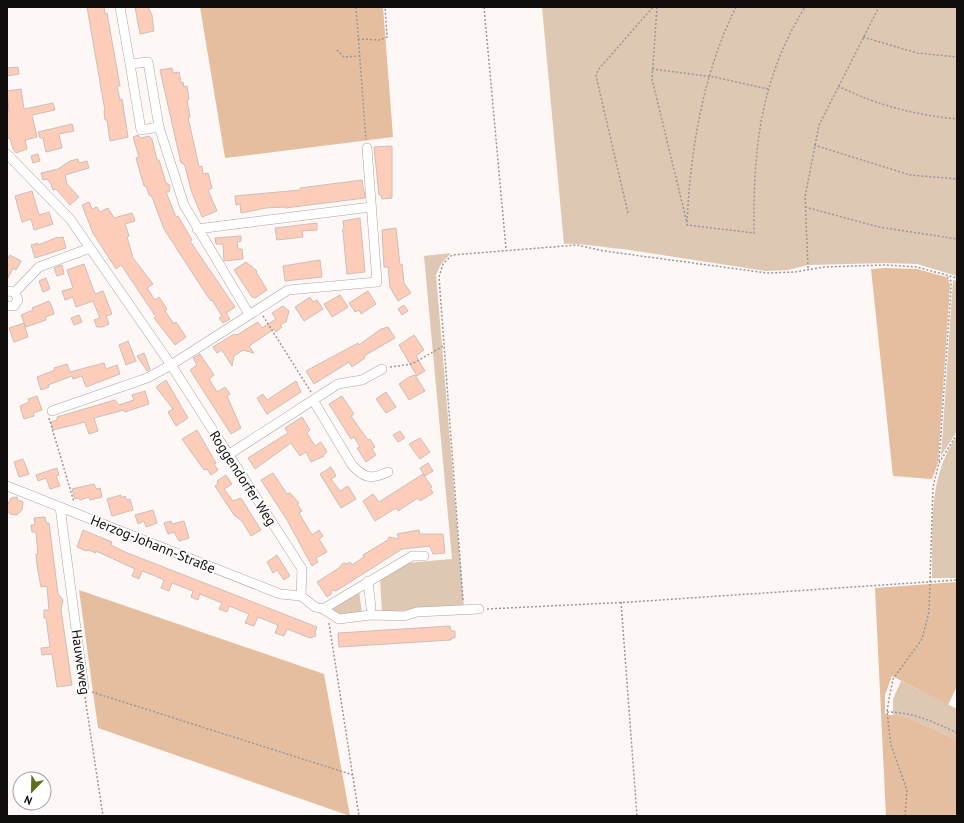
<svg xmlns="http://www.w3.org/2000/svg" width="964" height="823" font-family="'PT Sans',sans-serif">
<rect width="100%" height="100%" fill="#fdf7f6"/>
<!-- green -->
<path fill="#dec7b3" d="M 542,7 L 957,7 L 957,276 L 917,264 L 886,263 L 808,265 L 788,270 L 766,271 L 623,249 C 603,248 584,243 564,244 Z
M 451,253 L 441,264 L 436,275 L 464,607 L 382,612 L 380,579 L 406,563 L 452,559 L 424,256 Z
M 953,280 L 957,281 L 957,431 L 941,456 Z
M 957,436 L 957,578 L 932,578 C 933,529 927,478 957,436 Z
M 359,591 L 362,613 L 337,614 L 332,610 Z
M 901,681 L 957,709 L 957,740 L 909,718 L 893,716 L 893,699 Z"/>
<!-- forest -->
<path fill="#e4be9e" d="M 200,7 L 383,7 L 393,137 L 225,158 Z
M 885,268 L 917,269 L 946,277 L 949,281 L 950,286 L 938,463 L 932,479 L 893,476 L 871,269 Z
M 957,582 L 957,686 L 948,705 L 892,676 L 885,695 L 885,714 L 909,718 L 957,740 L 957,816 L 886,816 L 875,588 Z
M 79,590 L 324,674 L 350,816 L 98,728 Z"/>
<!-- building -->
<path fill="#fecdba" stroke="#ccbeb9" d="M 87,7 L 104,7 L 105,14 L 107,13 L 110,30 L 120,86 L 117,86 L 120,100 L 122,99 L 128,137 L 110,141 L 107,120 L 105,120 L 104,111 L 105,111 Z
M 135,7 L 148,7 L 152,15 L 154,31 L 140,34 Z
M 18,67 L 19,74 L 7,76 L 7,68 Z
M 172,68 L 173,73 L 179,72 L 181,83 L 183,82 L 184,87 L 187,86 L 189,99 L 187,100 L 190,117 L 188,117 L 199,167 L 202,166 L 203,174 L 208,173 L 212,188 L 208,190 L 217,211 L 202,217 L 191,190 L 185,166 L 183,163 L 181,163 L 160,70 Z
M 21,89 L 24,109 L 53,103 L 55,110 L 32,115 L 37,137 L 25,140 L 27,149 L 16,153 L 13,149 L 10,138 L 7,139 L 7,113 L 9,112 L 7,91 Z
M 72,124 L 74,131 L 59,134 L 62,148 L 46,152 L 43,138 L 40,138 L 38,132 Z
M 138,135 L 141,138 L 149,136 L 152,139 L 157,160 L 159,160 L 166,183 L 170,185 L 169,192 L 166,192 L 176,217 L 178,216 L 192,240 L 190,241 L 235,307 L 226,313 L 230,319 L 223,323 L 219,318 L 222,316 L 212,300 L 211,301 L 206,294 L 164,229 L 152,197 L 149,195 L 146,186 L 144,186 L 136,158 L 139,157 L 133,137 Z
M 392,146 L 392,198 L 382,199 L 381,195 L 379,195 L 374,147 Z
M 38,154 L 40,161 L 33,163 L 31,156 Z
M 78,159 L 79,163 L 87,161 L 89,168 L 65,175 L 67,184 L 79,197 L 70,205 L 56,189 L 53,190 L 51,184 L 47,179 L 43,180 L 41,173 L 58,169 L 70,161 Z
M 362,180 L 365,198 L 285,208 L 285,207 L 266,208 L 241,213 L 240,204 L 236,205 L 235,196 L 300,190 L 300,188 Z
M 32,191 L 39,215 L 49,212 L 53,224 L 34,230 L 31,219 L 22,222 L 15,196 Z
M 89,202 L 92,209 L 97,207 L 100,212 L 108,208 L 114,218 L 132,213 L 135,221 L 125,224 L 129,236 L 127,237 L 133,258 L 153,284 L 147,288 L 155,300 L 159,297 L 167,309 L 165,311 L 174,324 L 176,322 L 186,337 L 175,345 L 154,318 L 156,317 L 124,269 L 121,265 L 116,269 L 93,233 L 82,205 Z
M 360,218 L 365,272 L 347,274 L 343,232 L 342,231 L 344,228 L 343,221 Z
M 317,223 L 317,230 L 302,231 L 303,237 L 277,240 L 275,228 Z
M 396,228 L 400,265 L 402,264 L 404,283 L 411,293 L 398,301 L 390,287 L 388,267 L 384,267 L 382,230 Z
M 241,236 L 241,241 L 237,242 L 238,249 L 242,249 L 243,259 L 224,261 L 223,244 L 216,244 L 215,238 Z
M 58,237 L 58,238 L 63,237 L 66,248 L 35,258 L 31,245 L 38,243 L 38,245 Z
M 10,255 L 21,261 L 16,270 L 13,268 L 7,280 L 7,260 Z
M 320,260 L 322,277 L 285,281 L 283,266 Z
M 246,262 L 257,271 L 256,272 L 267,290 L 255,298 L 252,297 L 234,270 Z
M 84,264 L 95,294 L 103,291 L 112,314 L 106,316 L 109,324 L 102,327 L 97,327 L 94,320 L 100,318 L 93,301 L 76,307 L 73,297 L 65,300 L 62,291 L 73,288 L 67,270 Z
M 62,265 L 64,274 L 57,276 L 54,268 Z
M 46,278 L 50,289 L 43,292 L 39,281 Z
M 368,291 L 376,304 L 361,314 L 359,310 L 355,312 L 349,303 Z
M 340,295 L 348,307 L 332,317 L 324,304 Z
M 310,297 L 313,302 L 317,300 L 323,309 L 304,321 L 295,307 Z
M 49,301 L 52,307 L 54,314 L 45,317 L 46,320 L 26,327 L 21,315 L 33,310 L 32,308 Z
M 404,305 L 408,311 L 402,315 L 398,309 Z
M 283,306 L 289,311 L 286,322 L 280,325 L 282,327 L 276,332 L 274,329 L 249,346 L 254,353 L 243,350 L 234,356 L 232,366 L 222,350 L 217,353 L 213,347 L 234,334 L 237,335 L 258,322 L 262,328 L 276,319 L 272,313 Z
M 79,315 L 82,322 L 74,325 L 71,318 Z
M 24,323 L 28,337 L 14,342 L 9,328 Z
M 388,327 L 395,338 L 364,356 L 365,358 L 352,367 L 349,362 L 314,384 L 306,371 L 358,343 L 359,345 L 381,329 Z
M 414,335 L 424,350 L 416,356 L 425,371 L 417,376 L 399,345 Z
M 128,341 L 136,361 L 126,365 L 119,345 Z
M 144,353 L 150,369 L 147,371 L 137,356 Z
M 200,354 L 214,375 L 209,379 L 217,392 L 225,387 L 230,394 L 227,396 L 241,428 L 231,434 L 190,370 L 197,365 L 193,358 Z
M 104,363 L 106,369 L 117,365 L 120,374 L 86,387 L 82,376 L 73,379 L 72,376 L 48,385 L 49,387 L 41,390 L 37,377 L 55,370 L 54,368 L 67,364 L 70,372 Z
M 415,375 L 425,391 L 409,400 L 399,384 L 409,377 Z
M 166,380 L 188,418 L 176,426 L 168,412 L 173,409 L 156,387 Z
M 296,381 L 301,392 L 267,414 L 257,398 L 263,394 L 267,400 Z
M 145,391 L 149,404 L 125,412 L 124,410 L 94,418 L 98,431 L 89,434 L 85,422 L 53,430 L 51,422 L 57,420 L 57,417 L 115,400 L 119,405 L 134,400 L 132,395 Z
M 386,392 L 396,407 L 386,413 L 376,399 Z
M 37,396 L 42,410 L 33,413 L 34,416 L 24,419 L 20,406 L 29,402 L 28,399 Z
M 342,396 L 354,414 L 351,416 L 360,429 L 368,440 L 370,439 L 375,447 L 372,449 L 376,455 L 366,462 L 357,448 L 360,447 L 354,437 L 351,439 L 329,404 Z
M 302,417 L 310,430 L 307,433 L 315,446 L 321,442 L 327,452 L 323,455 L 324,456 L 311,462 L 306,452 L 300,456 L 291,443 L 255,469 L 248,458 L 288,433 L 285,428 Z
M 197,430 L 216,463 L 214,464 L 218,470 L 211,475 L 207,469 L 204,470 L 182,439 Z
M 400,431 L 405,438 L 398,442 L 393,435 Z
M 420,438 L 430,452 L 420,459 L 409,444 Z
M 23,459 L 29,474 L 19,477 L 14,462 Z
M 428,463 L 433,471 L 425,476 L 420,468 Z
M 331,467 L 336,476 L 331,479 L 340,491 L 348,486 L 356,499 L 341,508 L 320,474 Z
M 57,468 L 59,475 L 56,476 L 60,486 L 50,489 L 46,478 L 38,481 L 36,475 Z
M 273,473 L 287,494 L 290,493 L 299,503 L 297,504 L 302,511 L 299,513 L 312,535 L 319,530 L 323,536 L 319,539 L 327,552 L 316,558 L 318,562 L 312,566 L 287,520 L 261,480 Z
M 423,474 L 432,487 L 430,488 L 433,493 L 420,501 L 418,498 L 398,511 L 396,508 L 375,521 L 363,501 L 373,494 L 379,502 Z
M 226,475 L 232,484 L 224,489 L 233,501 L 241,498 L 261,530 L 251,536 L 242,521 L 234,515 L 215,486 L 218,483 L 217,481 Z
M 94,484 L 96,489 L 100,488 L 102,497 L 90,500 L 89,497 L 80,500 L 79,498 L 75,499 L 72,489 Z
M 121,495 L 121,498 L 125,496 L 126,500 L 130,499 L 133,510 L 112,516 L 107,499 Z
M 17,497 L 18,500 L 23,502 L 22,510 L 17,515 L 10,514 L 7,510 L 7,506 L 11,498 Z
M 153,510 L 157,523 L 146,527 L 144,521 L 138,524 L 135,515 Z
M 45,517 L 46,523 L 49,523 L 58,594 L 63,600 L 61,610 L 72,685 L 57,687 L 52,654 L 42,655 L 41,648 L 50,647 L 46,618 L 44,618 L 44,610 L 49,610 L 47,586 L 41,587 L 37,565 L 36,554 L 38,554 L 36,532 L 32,532 L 31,525 L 35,525 L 34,518 Z
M 171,521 L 172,524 L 184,521 L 189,538 L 179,541 L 174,532 L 168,534 L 164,523 Z
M 83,530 L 112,542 L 111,545 L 125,552 L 317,627 L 315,632 L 316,636 L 310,638 L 287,629 L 284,636 L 275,633 L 278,625 L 258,617 L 254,626 L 245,623 L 249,614 L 229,606 L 227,612 L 219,609 L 222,603 L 200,594 L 198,600 L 191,597 L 193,591 L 172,583 L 169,591 L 161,588 L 164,580 L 153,575 L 142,571 L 139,579 L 132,576 L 135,569 L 96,551 L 96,553 L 88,550 L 86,551 L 77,547 Z
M 419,530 L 420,534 L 443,534 L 445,553 L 433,554 L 430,546 L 402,549 L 336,591 L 332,590 L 331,594 L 327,597 L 317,582 L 339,568 L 343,563 L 347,564 L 350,562 L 352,565 L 364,557 L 363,555 L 388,540 L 389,537 L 399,539 L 397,534 Z
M 277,555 L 290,576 L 284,580 L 277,570 L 273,573 L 267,562 Z
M 450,626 L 451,631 L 455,631 L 455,638 L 451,638 L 451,640 L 339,647 L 338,633 Z"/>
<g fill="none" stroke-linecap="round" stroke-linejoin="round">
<defs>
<path id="minor" d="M 120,7 L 130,64 L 148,62 L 159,127 L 184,205 L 249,314
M 130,64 L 141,130 L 159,127
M 7,154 L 70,219 L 171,365 L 302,569 L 301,596 L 315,607 L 323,609 L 412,556 L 424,556
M 197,229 L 371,207
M 7,291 L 15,292 L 18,300 L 14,306 L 7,306
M 15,292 L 39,267 L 90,248
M 313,400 L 352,465 C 364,478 371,480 388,472
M 52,411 L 147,378 L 171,365 L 288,290 L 377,282 L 367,148
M 228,455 L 338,384 L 362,380 L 382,369
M 7,486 L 280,594 L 301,596
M 60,507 L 84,689
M 368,581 L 371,608
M 323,609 L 339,619 L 371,615 L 404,616 L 417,612 L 479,609"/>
</defs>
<!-- minor casing -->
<use href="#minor" stroke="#b2a3a2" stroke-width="10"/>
<!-- path -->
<path stroke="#9c9696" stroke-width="1.5" stroke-dasharray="2 2" stroke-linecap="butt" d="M 356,7 L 366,140
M 484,7 L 506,249
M 657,7 L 652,79 L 687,223
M 736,7 C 703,73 690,151 687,225 L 754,233 C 753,149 760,80 805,7
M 863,37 L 917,53 L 957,57
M 358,39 L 380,40 L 387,37 L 385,7
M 337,50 L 344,57 L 359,56
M 652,69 L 714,77 L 768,89
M 838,86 C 876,105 915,115 957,119
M 814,145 L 910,175 L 957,179
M 805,207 L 879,227 L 957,239
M 628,213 L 596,76 L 598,70 L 653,7
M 808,268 L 805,197 L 819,125 L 879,7
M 263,316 L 311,392
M 390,367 L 412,364 L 443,346
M 49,418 L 74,502
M 939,461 L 951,289 L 951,281 L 947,277
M 463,600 L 439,277 L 443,264 L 452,255 L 577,245 L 604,251 L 767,273 L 795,272 L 824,267 L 885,265 L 917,267 L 957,278
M 621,602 L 637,816
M 487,609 L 631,602 L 957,580
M 329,623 L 359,816
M 92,692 L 353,775
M 85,697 L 103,816
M 887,712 C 913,712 934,722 957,733
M 905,816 L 907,790 L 891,745 L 887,712 L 889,699 L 893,679 L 922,639 L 929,612 L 933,487 L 939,463 L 957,434"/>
<!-- minor -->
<use href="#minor" stroke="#fff" stroke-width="9"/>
</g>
<g text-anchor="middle" stroke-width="3.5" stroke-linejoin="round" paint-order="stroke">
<!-- street labels -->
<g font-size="14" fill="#120d0d" stroke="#fff">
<text transform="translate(243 478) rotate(57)" y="5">Roggendorfer Weg</text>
<text transform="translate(153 544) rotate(22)" y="5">Herzog-Johann-Straße</text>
<text transform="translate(81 662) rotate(82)" y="5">Hauweweg</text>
</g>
</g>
<!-- border -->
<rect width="964" height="823" fill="none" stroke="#120d0d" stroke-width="16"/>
<!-- north arrow -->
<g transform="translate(32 791) rotate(203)"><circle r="19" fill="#ffffff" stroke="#a09e9e"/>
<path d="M0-3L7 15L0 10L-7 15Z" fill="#5f6f1b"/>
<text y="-6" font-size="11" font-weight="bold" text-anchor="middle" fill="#120d0d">N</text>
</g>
</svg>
